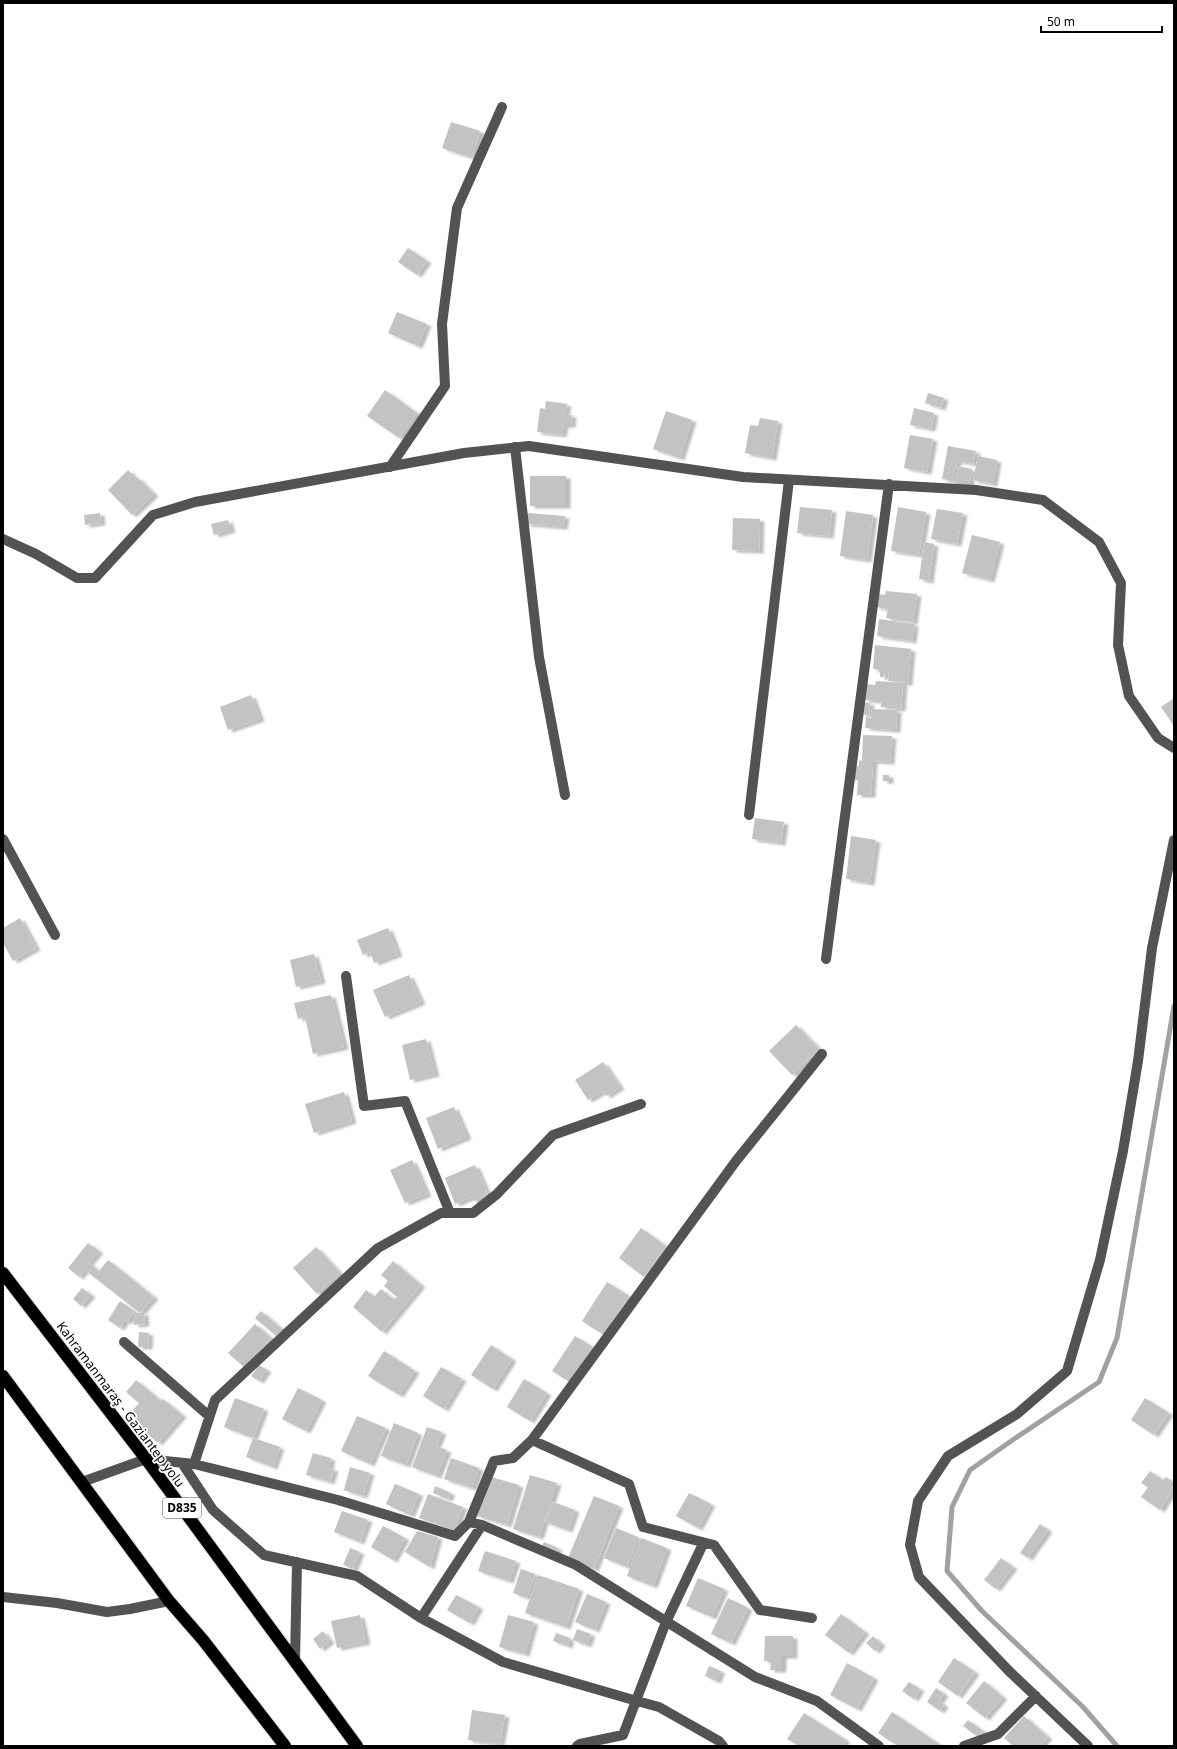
<svg xmlns="http://www.w3.org/2000/svg" width="1177" height="1749" font-family="'Noto Sans',sans-serif">
<defs>
<filter id="shadow"><feDropShadow dx="4.5" dy="2.5" stdDeviation="1" flood-color="#0004"/></filter>
</defs>
<rect width="100%" height="100%" fill="#fff"/>
<g fill="none" stroke-linecap="round" stroke-linejoin="round">
<!-- stream -->
<path stroke="#a1a1a1" stroke-width="5" d="M 1117,1746 L 1083,1707 L 982,1611 L 947,1571 L 952,1507 L 970,1470 L 1014,1439 L 1099,1382 L 1117,1338 L 1174,1006"/>
</g>
<!-- building -->
<path fill="#c3c3c3" filter="url(#shadow)" d="M 451,122 L 480,131 L 472,158 L 442,148 Z
M 408,248 L 427,261 L 417,275 L 398,262 Z
M 397,312 L 427,324 L 418,346 L 388,333 Z
M 385,390 L 417,413 L 399,438 L 367,416 Z
M 928,393 L 944,398 L 941,408 L 925,403 Z
M 546,401 L 567,404 L 565,414 L 572,415 L 571,425 L 564,425 L 562,435 L 537,432 L 540,408 L 545,409 Z
M 914,408 L 934,413 L 931,429 L 910,425 Z
M 666,411 L 692,420 L 680,458 L 653,449 Z
M 760,418 L 778,421 L 772,458 L 745,453 L 750,425 L 758,426 Z
M 910,435 L 933,439 L 927,472 L 904,468 Z
M 948,446 L 976,451 L 973,464 L 957,461 L 952,481 L 942,479 Z
M 978,456 L 997,460 L 993,484 L 973,480 Z
M 958,466 L 972,469 L 969,486 L 955,484 Z
M 128,470 L 134,476 L 130,479 L 133,482 L 137,477 L 154,494 L 132,515 L 108,490 Z
M 530,476 L 566,476 L 566,506 L 530,506 Z
M 800,507 L 832,510 L 829,536 L 797,533 Z
M 898,507 L 926,512 L 919,555 L 891,551 Z
M 937,509 L 963,513 L 957,544 L 931,539 Z
M 846,511 L 873,515 L 867,560 L 840,556 Z
M 100,513 L 101,523 L 85,525 L 84,515 Z
M 527,513 L 565,516 L 563,527 L 526,524 Z
M 733,518 L 760,519 L 759,551 L 732,550 Z
M 228,520 L 231,530 L 214,535 L 211,524 Z
M 972,535 L 1000,542 L 990,580 L 962,573 Z
M 924,542 L 934,544 L 929,581 L 919,579 Z
M 886,591 L 917,594 L 913,622 L 886,618 L 888,609 L 876,607 L 877,594 L 885,595 Z
M 879,619 L 914,624 L 912,641 L 877,636 Z
M 875,645 L 911,649 L 908,683 L 888,681 L 889,671 L 885,671 L 884,677 L 880,677 L 880,670 L 873,669 Z
M 876,681 L 903,683 L 901,709 L 881,707 L 881,701 L 864,700 L 865,684 L 875,685 Z
M 251,695 L 260,719 L 228,730 L 220,707 Z
M 1174,698 L 1174,726 L 1161,707 Z
M 862,702 L 870,703 L 869,715 L 861,714 Z
M 872,709 L 897,710 L 896,730 L 865,728 L 866,717 L 871,718 Z
M 863,735 L 892,736 L 890,762 L 873,761 L 871,795 L 857,795 L 858,780 L 853,780 L 854,766 L 859,766 L 859,760 L 862,761 Z
M 883,775 L 889,775 L 889,781 L 883,781 Z
M 755,818 L 784,822 L 781,843 L 752,839 Z
M 851,836 L 876,840 L 870,883 L 846,879 Z
M 20,918 L 36,948 L 13,961 L 3,943 L 3,928 Z
M 388,928 L 398,954 L 374,963 L 370,952 L 363,955 L 357,940 Z
M 314,954 L 321,981 L 296,987 L 290,960 Z
M 409,975 L 421,1002 L 385,1017 L 373,990 Z
M 331,995 L 344,1047 L 313,1054 L 305,1017 L 298,1019 L 294,1003 Z
M 796,1025 L 819,1049 L 792,1075 L 769,1051 Z
M 426,1039 L 435,1074 L 410,1080 L 402,1045 Z
M 603,1062 L 620,1087 L 606,1096 L 603,1091 L 588,1100 L 575,1080 Z
M 344,1092 L 352,1121 L 314,1133 L 305,1104 Z
M 454,1107 L 467,1137 L 438,1149 L 426,1118 Z
M 412,1160 L 427,1194 L 405,1203 L 390,1170 Z
M 475,1165 L 488,1195 L 473,1201 L 471,1197 L 455,1204 L 445,1178 Z
M 641,1228 L 666,1246 L 644,1277 L 619,1258 Z
M 88,1243 L 99,1251 L 89,1263 L 99,1271 L 108,1260 L 154,1297 L 140,1313 L 85,1270 L 79,1277 L 68,1268 Z
M 316,1247 L 340,1273 L 317,1294 L 293,1268 Z
M 393,1261 L 421,1285 L 382,1332 L 353,1307 L 366,1290 L 374,1297 L 381,1289 L 393,1299 L 397,1297 L 384,1286 L 388,1281 L 381,1275 Z
M 607,1282 L 629,1296 L 604,1335 L 582,1321 Z
M 82,1288 L 91,1295 L 81,1306 L 73,1299 Z
M 120,1301 L 134,1311 L 128,1322 L 125,1320 L 120,1328 L 108,1320 Z
M 261,1311 L 282,1329 L 276,1336 L 255,1318 Z
M 134,1313 L 144,1313 L 145,1324 L 134,1325 Z
M 255,1324 L 271,1338 L 245,1368 L 228,1353 Z
M 139,1332 L 149,1333 L 148,1347 L 138,1347 Z
M 575,1336 L 593,1347 L 570,1382 L 552,1371 Z
M 491,1345 L 512,1359 L 493,1389 L 471,1375 Z
M 384,1351 L 415,1371 L 399,1395 L 368,1376 Z
M 259,1365 L 267,1370 L 259,1381 L 251,1376 Z
M 441,1367 L 462,1379 L 444,1409 L 423,1396 Z
M 524,1379 L 547,1393 L 530,1421 L 507,1407 Z
M 136,1380 L 161,1401 L 163,1399 L 182,1415 L 158,1443 L 127,1417 L 139,1403 L 126,1392 Z
M 298,1388 L 322,1400 L 306,1431 L 282,1419 Z
M 235,1398 L 264,1409 L 253,1438 L 224,1427 Z
M 1145,1398 L 1169,1413 L 1154,1435 L 1131,1420 Z
M 357,1416 L 386,1428 L 370,1464 L 341,1451 Z
M 394,1423 L 418,1433 L 406,1465 L 381,1456 Z
M 427,1427 L 442,1432 L 436,1446 L 447,1450 L 437,1476 L 412,1467 Z
M 253,1438 L 280,1447 L 273,1467 L 246,1457 Z
M 313,1453 L 331,1458 L 329,1468 L 334,1469 L 330,1482 L 306,1475 Z
M 451,1458 L 479,1468 L 472,1488 L 444,1479 Z
M 350,1467 L 370,1473 L 363,1496 L 344,1490 Z
M 1150,1471 L 1163,1480 L 1166,1477 L 1172,1481 L 1169,1485 L 1174,1488 L 1160,1510 L 1141,1497 L 1148,1487 L 1141,1483 Z
M 530,1475 L 557,1483 L 539,1537 L 513,1529 Z
M 488,1476 L 519,1485 L 507,1525 L 477,1516 Z
M 395,1484 L 419,1494 L 410,1515 L 386,1504 Z
M 435,1486 L 451,1493 L 448,1499 L 433,1493 Z
M 689,1493 L 711,1504 L 698,1528 L 676,1516 Z
M 428,1494 L 463,1507 L 454,1530 L 419,1518 Z
M 594,1496 L 619,1506 L 594,1569 L 568,1558 Z
M 553,1502 L 575,1510 L 568,1530 L 545,1522 Z
M 342,1511 L 368,1520 L 360,1542 L 334,1532 Z
M 1040,1524 L 1048,1530 L 1028,1558 L 1020,1553 Z
M 383,1526 L 405,1538 L 393,1560 L 371,1547 Z
M 616,1528 L 638,1537 L 627,1567 L 604,1558 Z
M 417,1531 L 438,1537 L 430,1567 L 405,1552 Z
M 641,1538 L 667,1548 L 653,1586 L 627,1576 Z
M 544,1542 L 558,1548 L 555,1554 L 541,1548 Z
M 350,1548 L 360,1552 L 353,1569 L 343,1565 Z
M 485,1551 L 516,1561 L 509,1581 L 478,1571 Z
M 1001,1558 L 1013,1567 L 996,1589 L 984,1580 Z
M 521,1569 L 535,1574 L 527,1598 L 513,1593 Z
M 538,1575 L 579,1589 L 566,1627 L 525,1613 Z
M 698,1578 L 724,1589 L 712,1617 L 686,1606 Z
M 587,1594 L 606,1602 L 595,1630 L 575,1622 Z
M 456,1595 L 479,1607 L 470,1623 L 447,1610 Z
M 728,1598 L 748,1608 L 731,1643 L 711,1634 Z
M 841,1614 L 865,1632 L 849,1653 L 825,1635 Z
M 360,1615 L 366,1642 L 337,1648 L 331,1621 Z
M 508,1615 L 534,1622 L 525,1654 L 499,1647 Z
M 577,1629 L 591,1634 L 587,1645 L 573,1640 Z
M 323,1631 L 330,1641 L 320,1649 L 313,1639 Z
M 556,1633 L 570,1638 L 568,1646 L 553,1641 Z
M 765,1636 L 793,1636 L 793,1656 L 782,1656 L 782,1670 L 770,1670 L 771,1662 L 764,1661 Z
M 873,1636 L 881,1644 L 875,1651 L 866,1643 Z
M 954,1658 L 975,1672 L 958,1696 L 938,1682 Z
M 847,1663 L 874,1678 L 857,1709 L 830,1695 Z
M 709,1666 L 721,1671 L 716,1681 L 705,1676 Z
M 984,1681 L 1003,1697 L 985,1718 L 966,1703 Z
M 909,1682 L 920,1689 L 914,1699 L 902,1691 Z
M 936,1688 L 944,1694 L 939,1701 L 944,1705 L 940,1711 L 927,1702 Z
M 472,1710 L 505,1715 L 500,1744 L 468,1740 Z
M 892,1712 L 942,1746 L 898,1746 L 878,1733 Z
M 804,1713 L 846,1740 L 841,1746 L 799,1746 L 787,1739 Z
M 1024,1716 L 1048,1737 L 1040,1746 L 1013,1746 L 1004,1738 Z
M 968,1720 L 983,1731 L 978,1737 L 963,1726 Z"/>
<g fill="none" stroke-linecap="round" stroke-linejoin="round">
<defs>
<path id="highway" d="M 3,1273 L 146,1459 L 357,1746
M 3,1376 L 169,1601 L 203,1640 L 285,1746"/>
</defs>
<!-- highway casing -->
<use href="#highway" stroke="#dbdbdb" stroke-width="14"/>
<!-- minor -->
<path stroke="#535353" stroke-width="10" d="M 515,447 L 539,657 L 565,795
M 390,467 L 445,386 L 442,324 L 457,208 L 502,107
M 3,539 L 36,554 L 77,578 L 95,578 L 153,515 L 195,502 L 464,453 L 529,446 L 743,477 L 976,490 L 1043,500 L 1099,542 L 1121,583 L 1118,645 L 1129,696 L 1158,738 L 1174,748
M 749,815 L 789,480
M 3,839 L 55,935
M 826,959 L 889,484
M 346,976 L 364,1106 L 405,1101 L 450,1213
M 124,1342 L 209,1416
M 532,1440 L 629,1484 L 643,1527 L 714,1545 L 760,1610 L 812,1618
M 182,1463 L 213,1510 L 264,1555 L 357,1576 L 421,1618 L 503,1662 L 637,1701 L 659,1707 L 719,1741 L 723,1746
M 194,1464 L 215,1400 L 378,1248 L 441,1213 L 473,1213 L 497,1194 L 553,1135 L 641,1104
M 82,1482 L 146,1459 L 194,1464 L 338,1500 L 455,1536 L 469,1522 L 482,1525 L 576,1565 L 755,1677 L 817,1701 L 879,1746
M 469,1522 L 494,1461 L 513,1458 L 532,1440 L 736,1161 L 822,1054
M 3,1597 L 57,1603 L 107,1612 L 130,1609 L 169,1601
M 421,1618 L 482,1525
M 295,1661 L 297,1562
M 577,1746 L 580,1744 L 623,1735 L 666,1622 L 703,1544
M 964,1746 L 998,1734 L 1036,1696
M 1088,1746 L 1009,1671 L 919,1577 L 910,1545 L 918,1501 L 948,1456 L 1017,1414 L 1067,1371 L 1100,1260 L 1123,1151 L 1138,1061 L 1152,948 L 1174,840"/>
<!-- highway -->
<use href="#highway" stroke="#000" stroke-width="12"/>
</g>
<g text-anchor="middle" stroke-width="3.5" stroke-linejoin="round" paint-order="stroke">
<!-- shield labels -->
<rect fill="#fff" stroke="#4c4c4c" stroke-width="1" x="163" y="1498" width="38" height="20" rx="3"/>
<g font-size="12" font-weight="bold" fill="#000">
<text x="182" y="1512">D835</text>
</g>
<!-- street labels -->
<g font-size="13" fill="#000" stroke="#fff">
<text transform="translate(121 1404) rotate(53)" y="5">Kahramanmaraş - Gaziantep yolu</text>
</g>
</g>
<!-- border -->
<rect width="1177" height="1749" fill="none" stroke="#000000" stroke-width="8"/>
<!-- scale -->
<path d="M1041 26v6h121v-6" fill="none" stroke="#000000" stroke-width="2"/>
<text x="1047" y="26" font-size="12" fill="#000000" stroke="#ffffff" stroke-width="3" paint-order="stroke">50 m</text>
</svg>
